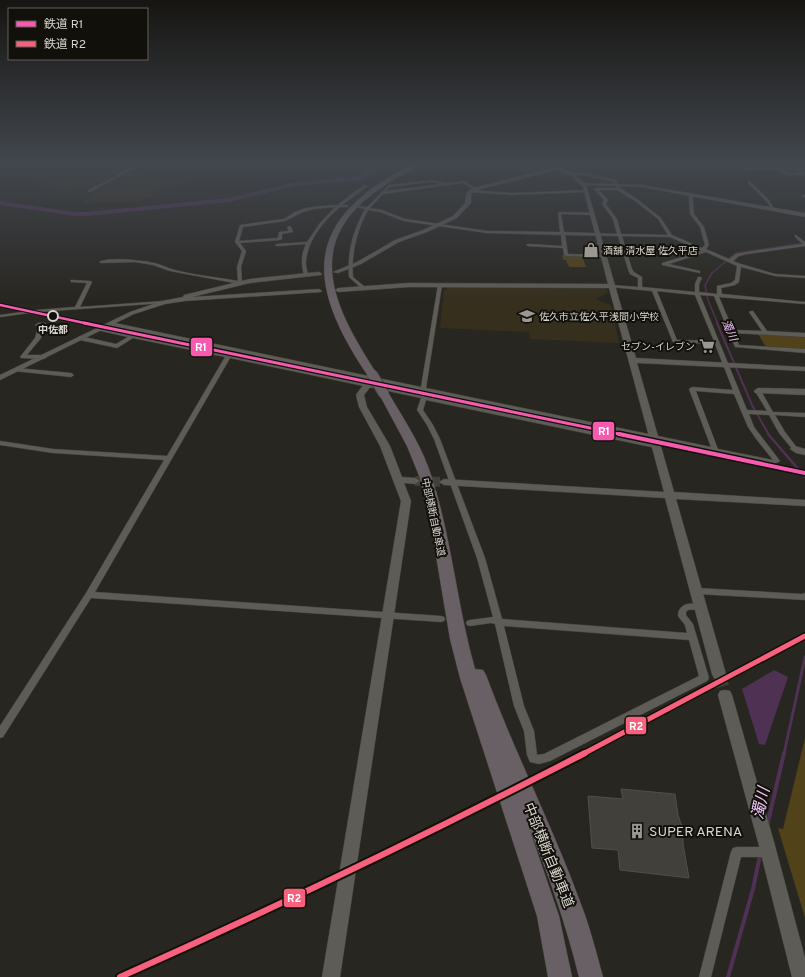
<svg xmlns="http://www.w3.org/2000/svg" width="805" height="977" font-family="Overpass,'Noto Sans JP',sans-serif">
<rect width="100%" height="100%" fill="#282620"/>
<!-- built -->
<path fill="#362f1e" d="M 13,164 L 137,164 L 126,169 L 98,185 L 87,189 L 65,192 L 34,187 L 44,181 L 6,178 L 0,180 L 0,166 Z
M 127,172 L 166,176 L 194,177 L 183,184 L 158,191 L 151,197 L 137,202 L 81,203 L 92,197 L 93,190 Z
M 447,287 L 602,287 L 606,288 L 608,293 L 595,299 L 611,305 L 619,343 L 530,339 L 529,332 L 440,328 L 444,290 L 447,290 Z"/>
<!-- green -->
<path fill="#52421a" d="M 562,255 L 582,256 L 586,267 L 569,267 L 566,260 L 563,260 Z
M 758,334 L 805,336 L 805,349 L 766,347 Z
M 805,738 L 805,918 L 778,828 L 783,829 Z"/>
<!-- water -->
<path fill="#4e3153" d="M 774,670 L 788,677 L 765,745 L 759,744 L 742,689 Z"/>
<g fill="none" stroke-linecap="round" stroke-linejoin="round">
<!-- stream-far4 -->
<path stroke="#4e3153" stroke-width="1.5" d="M 718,324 L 708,300 L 705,285 L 712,273 L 736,253 L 805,243"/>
<!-- stream-far3 -->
<path stroke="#4e3153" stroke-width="2" d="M 717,323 L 752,405 L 769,435"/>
<!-- stream-far2 -->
<path stroke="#4e3153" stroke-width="2.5" d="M 768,434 L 805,477"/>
<!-- stream-far1 -->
<path stroke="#4e3153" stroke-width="3" d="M 784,754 L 805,657"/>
<!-- stream -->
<path stroke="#4e3153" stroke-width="4" d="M 768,822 L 784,753
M 728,977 L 753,889 L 760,855"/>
<!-- river -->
<path fill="#4e3153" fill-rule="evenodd" d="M 383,164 L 394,164 L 370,172 L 365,180 L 362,180 L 296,186 L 229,202 L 87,216 L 75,216 L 0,205 L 0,201 L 75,212 L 87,212 L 229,198 L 296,182 L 360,176 L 366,170 Z"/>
</g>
<!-- building -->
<path fill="#42403b" stroke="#514f4a" d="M 621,789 L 675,794 L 678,815 L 683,829 L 683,844 L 689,878 L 620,870 L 618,850 L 592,848 L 588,796 L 623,799 Z"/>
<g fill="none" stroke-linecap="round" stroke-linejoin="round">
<!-- secondary-tunnel-far1 -->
<path stroke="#42403a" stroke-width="10" stroke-dasharray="10 5" stroke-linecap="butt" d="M 415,481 L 444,482"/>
<!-- secondary-tunnel -->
<path stroke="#42403a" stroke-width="13" stroke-dasharray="13 6" stroke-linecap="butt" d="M 719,674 L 725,695"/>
<defs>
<path id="street" d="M 138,164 L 142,164 L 90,192 L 87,191 Z
M 570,164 L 576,164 L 558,169 L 556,168 Z
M 735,164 L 738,164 L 745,168 L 805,167 L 805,169 L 798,169 L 805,173 L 805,175 L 787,175 L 778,169 L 744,170 ZM 782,169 L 794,169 L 800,173 L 788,173 Z
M 572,173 L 583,173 L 616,180 L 620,188 L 637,199 L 660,217 L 672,235 L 702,248 L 705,245 L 700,227 L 690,214 L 689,195 L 692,194 L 694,214 L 704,227 L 709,245 L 706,249 L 729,259 L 736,254 L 747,252 L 803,244 L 795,237 L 795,235 L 796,235 L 805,242 L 805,246 L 747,254 L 739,256 L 733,261 L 741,264 L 775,274 L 805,276 L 805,278 L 775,276 L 741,267 L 739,282 L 735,285 L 721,288 L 722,294 L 805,302 L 805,304 L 719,297 L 733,330 L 762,331 L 749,312 L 751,311 L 753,311 L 767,331 L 805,333 L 805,337 L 734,333 L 739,345 L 805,349 L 805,353 L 735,347 L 714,296 L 700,295 L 747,410 L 767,411 L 755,391 L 758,389 L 761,391 L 773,412 L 805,413 L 805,417 L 775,415 L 785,432 L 798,449 L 797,450 L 793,450 L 779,433 L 769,415 L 749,414 L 754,427 L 780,461 L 773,465 L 646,437 L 110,326 L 107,324 L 110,322 L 421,387 L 438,285 L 440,284 L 442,285 L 426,388 L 711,447 L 689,389 L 692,387 L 733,390 L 715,344 L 673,342 L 652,291 L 610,287 L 610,286 L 612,285 L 638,287 L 638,278 L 630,274 L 628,269 L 618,236 L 565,235 L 568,254 L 605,255 L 607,256 L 605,257 L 566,256 L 564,255 L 563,248 L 528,246 L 526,245 L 528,244 L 562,246 L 561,235 L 487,233 L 404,221 L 380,212 L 368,210 C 357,230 351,253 353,277 L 365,287 L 361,288 L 349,277 C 347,252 353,231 365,209 L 357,207 L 359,206 L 367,207 L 389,185 L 431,180 L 448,183 L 464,181 L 477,189 L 474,190 L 463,183 L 383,194 L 370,208 L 382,210 L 405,219 L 487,231 L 560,232 L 558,212 L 593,213 L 594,213 L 594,215 L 561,214 L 564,232 L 617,234 L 613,219 L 602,204 L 604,200 L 594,189 L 596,188 L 616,188 L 614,182 L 583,175 L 571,175 ZM 431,182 L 442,184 L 385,191 L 390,187 ZM 599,190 L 617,190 L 635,201 L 658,219 L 668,235 L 621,234 L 617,219 L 606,204 L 608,200 ZM 622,236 L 670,237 L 702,251 L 662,263 L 662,265 L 700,273 L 700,271 L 669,264 L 706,252 L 737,266 L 735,280 L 731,283 L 717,286 L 717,294 L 699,292 L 699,284 L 702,278 L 700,277 L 698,277 L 695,284 L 695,292 L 642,287 L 642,277 L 634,272 L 632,269 ZM 657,291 L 695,295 L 714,341 L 677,340 ZM 696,391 L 734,394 L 748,427 L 757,440 L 773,460 L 718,449 Z
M 748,181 L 750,181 L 769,200 L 775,211 L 773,211 L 767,202 L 748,183 Z
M 365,185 L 368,186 L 342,205 L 348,205 L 348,207 L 340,207 C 324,221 308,239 306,261 C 305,266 308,271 308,276 L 304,275 C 301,264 301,255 306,244 L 277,246 L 275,245 L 277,244 L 307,242 L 320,223 L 335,207 L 314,209 L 303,212 L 285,221 L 243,227 L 239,241 L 278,238 L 279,232 L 289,231 L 287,227 L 289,226 L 291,227 L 293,232 L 282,234 L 282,239 L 280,240 L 240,243 L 246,251 L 241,267 L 242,283 L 240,284 L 170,271 L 153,265 L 135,262 L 101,263 L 99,262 C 109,257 141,260 154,263 C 160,264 165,267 171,269 C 192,275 216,277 238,281 L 237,267 L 242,251 L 235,242 L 240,225 L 284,219 L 295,212 L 306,208 L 321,206 L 338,205 L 354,192 Z
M 470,190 L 512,193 L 586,190 L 588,191 L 586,192 L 512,195 L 469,192 Z
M 803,195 L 805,195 L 805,197 L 802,197 Z
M 71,280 L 90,281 L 92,282 L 80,307 L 164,301 L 166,302 L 164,303 L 37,312 L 0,317 L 0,315 L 37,310 L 75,307 L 87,283 L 73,282 L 71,282 Z
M 45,323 L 48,325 L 42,331 L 41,338 L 27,355 L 44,355 L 47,357 L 44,359 L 21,358 L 20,357 L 35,338 L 37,331 L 41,327 L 35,325 L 38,323 Z
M 99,327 L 658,445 L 659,446 L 658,447 L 656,448 L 426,400 L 423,410 L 433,425 L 440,439 L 485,558 L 502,619 L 687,633 L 685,625 L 678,616 C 678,602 693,602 704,605 L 705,607 L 704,609 L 688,610 L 686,612 L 686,615 L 693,624 L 709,678 L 707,681 L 550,761 L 539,764 L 530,762 L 527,755 L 524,731 L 514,706 L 495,624 L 491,623 L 470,626 L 467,625 L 466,623 L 467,621 L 470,620 L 493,617 L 477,558 L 434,439 L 427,425 L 417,410 L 421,398 L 230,358 L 95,592 L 441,616 L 444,617 L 445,619 L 444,621 L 441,622 L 91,598 L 3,737 L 0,738 L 0,726 L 86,593 L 164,460 L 53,453 L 0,445 L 0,441 L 53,449 L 167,456 L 225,357 L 133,338 L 117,348 L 80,340 L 77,338 L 80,336 L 116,344 L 128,337 L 97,330 L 97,328 ZM 504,626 L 689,640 L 699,676 L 544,754 L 537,755 L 534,731 L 524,706 Z
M 16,368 L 71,373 L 74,375 L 71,377 L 14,371 L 13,370 Z
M 697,588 L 802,594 L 805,593 L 805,600 L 697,594 L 694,593 L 693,591 L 694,589 Z
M 737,847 L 769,847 L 773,848 L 775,852 L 773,856 L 769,857 L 741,857 L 711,977 L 699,977 L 731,852 L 733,848 Z"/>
<path id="secondary" d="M 0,164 L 6,164 L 0,166 Z
M 545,164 L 551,164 L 570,172 L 585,183 L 642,185 L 805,213 L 805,217 L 642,187 L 586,185 L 636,358 L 805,367 L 805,371 L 637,363 L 674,492 L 805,500 L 805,506 L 676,499 L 726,674 L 724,678 L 719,679 L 714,678 L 712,674 L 665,498 L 444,485 L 439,482 L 444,479 L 664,492 L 609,288 L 409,287 L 338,292 L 335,290 L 338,288 L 409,283 L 608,284 L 583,187 L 572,176 L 557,170 L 477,190 L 471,194 L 471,203 L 457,218 L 427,232 L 399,242 L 361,264 L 338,273 L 333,272 L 357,262 L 395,240 L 423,230 L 453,216 L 465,203 L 467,192 L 473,188 L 553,168 Z
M 319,272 L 322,274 L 321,275 L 250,283 L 192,297 L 319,289 L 322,291 L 321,292 L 185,301 L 165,304 L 134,314 L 0,380 L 0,375 L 130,312 L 162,301 L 183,297 L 184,295 L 250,279 Z
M 364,384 L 367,384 L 371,386 L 364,395 L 367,407 L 390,446 L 402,477 L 415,478 L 420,481 L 415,484 L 404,483 L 411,501 L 340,977 L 322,977 L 401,501 L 380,446 L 359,407 L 356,395 Z
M 758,388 L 805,389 L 805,395 L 755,393 L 754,391 Z
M 795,446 L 805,449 L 805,455 L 796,453 L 790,449 Z
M 725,690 L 730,691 L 732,695 L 774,842 L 805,958 L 805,977 L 792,977 L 758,842 L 718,695 L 720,691 Z"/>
<path id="highway" d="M 413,164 L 421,164 C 415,169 406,172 400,176 C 387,183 376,191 365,200 C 302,254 342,319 377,374 L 372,377 L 368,376 C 304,281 303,219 413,164 Z
M 384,391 L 389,394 C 405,421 423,448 432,478 C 452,540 457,606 475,669 L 483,670 L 486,675 C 514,751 551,823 579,899 C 589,924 596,951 603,977 L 579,977 C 566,925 549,875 528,825 L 559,916 L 572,977 L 548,977 L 537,916 L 460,678 L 450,639 L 433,538 L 420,478 L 407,446 L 379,394 Z"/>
</defs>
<!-- street casing -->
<use href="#street" stroke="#44423d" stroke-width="1"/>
<!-- secondary casing -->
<use href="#secondary" stroke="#44423d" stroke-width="1"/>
<!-- highway casing -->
<use href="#highway" stroke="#44423d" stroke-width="1"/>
<!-- street -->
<use href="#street" fill="#5e5c57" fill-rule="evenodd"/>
<!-- secondary -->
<use href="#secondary" fill="#5e5c57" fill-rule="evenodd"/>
<!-- highway -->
<use href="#highway" fill="#686064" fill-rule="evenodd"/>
<defs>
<path id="highway-bridge" d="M 372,374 L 384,394"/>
</defs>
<!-- highway-bridge casing -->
<use href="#highway-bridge" stroke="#44423d" stroke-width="12" stroke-linecap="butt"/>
<!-- highway-bridge -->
<use href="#highway-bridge" stroke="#686064" stroke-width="10"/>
<defs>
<path id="rail-1-far2" d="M 0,305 L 89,324"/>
<path id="rail-1-far1" d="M 84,323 L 624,435"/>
<path id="rail-1" d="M 619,434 L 805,473"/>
<path id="rail-2-far1" d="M 583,754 L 805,636"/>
<path id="rail-2" d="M 120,977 C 277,907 432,832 585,753"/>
</defs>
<!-- rail-1-far2 casing -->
<use href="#rail-1-far2" stroke="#12100b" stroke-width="4.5"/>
<!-- rail-1-far1 casing -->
<use href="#rail-1-far1" stroke="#12100b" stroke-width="5.5"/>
<!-- rail-1 casing -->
<use href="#rail-1" stroke="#12100b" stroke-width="7"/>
<!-- rail-2-far1 casing -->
<use href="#rail-2-far1" stroke="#12100b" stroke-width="8"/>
<!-- rail-2 casing -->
<use href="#rail-2" stroke="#12100b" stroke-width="10"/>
<!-- rail-1-far2 -->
<use href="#rail-1-far2" stroke="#f75aaf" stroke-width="2.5"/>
<!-- rail-1-far1 -->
<use href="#rail-1-far1" stroke="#f75aaf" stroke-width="3"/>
<!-- rail-1 -->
<use href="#rail-1" stroke="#f75aaf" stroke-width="4"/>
<!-- rail-2-far1 -->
<use href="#rail-2-far1" stroke="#f8607d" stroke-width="5"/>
<!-- rail-2 -->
<use href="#rail-2" stroke="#f8607d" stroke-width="6"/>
</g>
<!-- sky -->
<linearGradient id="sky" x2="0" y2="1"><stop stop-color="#161512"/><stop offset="0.54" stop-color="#42474e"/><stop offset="1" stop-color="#42474e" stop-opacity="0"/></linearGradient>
<rect width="805" height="301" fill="url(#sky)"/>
<!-- icons -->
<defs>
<symbol id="shop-bare" viewBox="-9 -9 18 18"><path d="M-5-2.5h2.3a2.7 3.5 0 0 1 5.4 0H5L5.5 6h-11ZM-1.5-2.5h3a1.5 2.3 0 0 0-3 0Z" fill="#9a9891" stroke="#12100b" stroke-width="2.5" paint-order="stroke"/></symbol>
<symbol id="school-bare" viewBox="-9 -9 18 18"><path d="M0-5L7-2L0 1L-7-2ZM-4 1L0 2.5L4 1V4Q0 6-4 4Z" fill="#9a9891" stroke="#12100b" stroke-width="2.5" paint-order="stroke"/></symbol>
<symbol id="supermarket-bare" viewBox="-9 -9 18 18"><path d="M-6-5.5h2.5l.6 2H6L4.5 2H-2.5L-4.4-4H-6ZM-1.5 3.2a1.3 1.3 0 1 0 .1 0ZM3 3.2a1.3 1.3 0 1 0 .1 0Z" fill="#9a9891" stroke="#12100b" stroke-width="2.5" paint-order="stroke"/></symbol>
<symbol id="building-bare" viewBox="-9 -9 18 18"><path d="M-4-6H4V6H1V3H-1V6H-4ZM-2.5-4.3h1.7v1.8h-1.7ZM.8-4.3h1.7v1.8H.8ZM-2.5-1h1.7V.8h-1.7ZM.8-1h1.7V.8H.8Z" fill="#9a9891" stroke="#12100b" stroke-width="2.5" paint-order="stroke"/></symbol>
</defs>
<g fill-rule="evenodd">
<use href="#shop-bare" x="580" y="239" width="22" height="22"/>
<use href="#school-bare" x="516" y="305" width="22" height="22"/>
<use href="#supermarket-bare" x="696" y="335" width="22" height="22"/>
<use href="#building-bare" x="626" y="820" width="22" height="22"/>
</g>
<!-- markers -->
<circle fill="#12100b" stroke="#d8d5ce" stroke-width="2" cx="53" cy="316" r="5"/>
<g text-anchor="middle" stroke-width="4" stroke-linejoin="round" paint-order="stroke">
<!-- far-poi labels -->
<g font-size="10" fill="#d8d5ce" stroke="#12100b" text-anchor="start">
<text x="603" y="254">酒舗 清水屋 佐久平店</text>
<text x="539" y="320">佐久市立佐久平浅間小学校</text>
<text x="695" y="350" text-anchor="end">セブン-イレブン</text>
</g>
<!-- far-stop labels -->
<g font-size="10" font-weight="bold" fill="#d8d5ce" stroke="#12100b">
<text x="53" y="333">中佐都</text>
</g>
<!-- far-street labels -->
<g font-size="10" fill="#d8d5ce" stroke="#12100b">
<text transform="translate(434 517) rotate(78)" y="4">中部横断自動車道</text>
</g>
<!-- far-water labels -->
<g font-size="11" font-style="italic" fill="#efc3f7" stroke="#12100b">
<text transform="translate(730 330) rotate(66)" y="4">濁川</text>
</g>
<!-- near-poi labels -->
<g font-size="14" fill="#d8d5ce" stroke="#12100b" text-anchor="start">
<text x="649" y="836">SUPER ARENA</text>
</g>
<!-- near-street labels -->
<g font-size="14" fill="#d8d5ce" stroke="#12100b">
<text transform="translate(549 855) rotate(68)" y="5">中部横断自動車道</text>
</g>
<!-- near-water labels -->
<g font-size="16" font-style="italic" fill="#efc3f7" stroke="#12100b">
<text transform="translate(760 803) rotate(-77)" y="6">濁川</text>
</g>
</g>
<g stroke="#12100b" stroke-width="1.5">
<rect x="190" y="337" width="23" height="20" rx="4" fill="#f75aaf"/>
<rect x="592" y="421" width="23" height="20" rx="4" fill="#f75aaf"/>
<rect x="625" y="716" width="22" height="19" rx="4" fill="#f8607d"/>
<rect x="283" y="888" width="23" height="20" rx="4" fill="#f8607d"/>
</g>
<g font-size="11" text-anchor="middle" font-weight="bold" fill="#fff">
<text x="201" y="351">R1</text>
<text x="604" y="435">R1</text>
<text x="636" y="730">R2</text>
<text x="294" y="902">R2</text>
</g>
<!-- legend -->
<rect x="8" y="8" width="140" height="52" fill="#12100b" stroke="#615f59"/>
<rect x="16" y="21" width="20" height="6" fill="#f75aaf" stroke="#615f59"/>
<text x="44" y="28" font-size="12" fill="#d8d5ce">鉄道 R1</text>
<rect x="16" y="41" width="20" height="6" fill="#f8607d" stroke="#615f59"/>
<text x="44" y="48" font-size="12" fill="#d8d5ce">鉄道 R2</text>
</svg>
